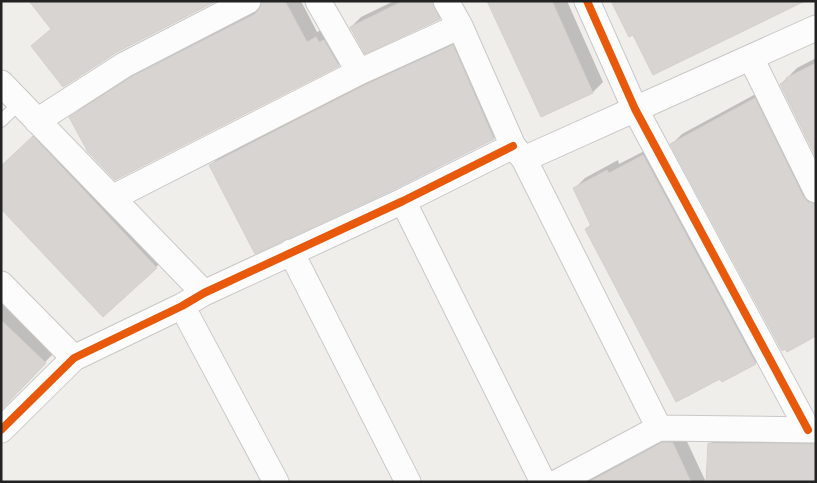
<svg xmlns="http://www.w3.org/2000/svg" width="817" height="483" font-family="'Archivo Narrow',sans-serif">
<rect width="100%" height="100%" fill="#f0eeeb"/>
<!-- shadow -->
<path fill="#0003" d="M 263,1 L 301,1 L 317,32 L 327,27 L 348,55 L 338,65 L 71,118 L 81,108 L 143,68 L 262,6 Z
M 394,1 L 446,1 L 449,8 L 439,18 L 351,27 L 361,17 Z
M 489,1 L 567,1 L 603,82 L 593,92 L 542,116 Z
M 463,36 L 504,128 L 494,138 L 211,165 L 221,155 L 377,75 Z
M 816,58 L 816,154 L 781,84 L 797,68 Z
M 765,89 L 816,189 L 816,334 L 672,144 L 682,134 Z
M 43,127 L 166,257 L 156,267 L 1,167 Z
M 654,146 L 766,353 L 755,363 L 586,229 L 591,224 L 575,188 L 585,178 L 618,160 L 619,164 Z
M 1,285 L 55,352 L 44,363 L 45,364 L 1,408 Z
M 674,433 L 683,433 L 705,480 L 703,482 L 582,482 Z
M 720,433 L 816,435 L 816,482 L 710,444 Z"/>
<!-- building -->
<path fill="#d7d4d2" stroke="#d3d0cc" d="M 29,1 L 216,1 L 117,52 L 63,87 L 31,46 L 51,29 Z
M 262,1 L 285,1 L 307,42 L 316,37 L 319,42 L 324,40 L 339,66 L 115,180 L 88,152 L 69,117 L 131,77 L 255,14 L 260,8 Z
M 403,1 L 432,1 L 440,19 L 365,54 L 350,27 Z
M 487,1 L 552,1 L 593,93 L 541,117 Z
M 611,1 L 805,1 L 653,75 L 633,35 L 629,37 Z
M 453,45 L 494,139 L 397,188 L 255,254 L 209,165 L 365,85 Z
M 816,63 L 816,157 L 780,84 L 787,80 L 786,78 Z
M 755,98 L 803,196 L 808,202 L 816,204 L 816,336 L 787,352 L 785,349 L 782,351 L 670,144 Z
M 33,136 L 157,268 L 103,317 L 1,209 L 1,166 Z
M 643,155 L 756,364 L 722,382 L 720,379 L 676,402 L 585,229 L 591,226 L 573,188 L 607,170 L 609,173 Z
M 1,320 L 46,363 L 1,410 Z
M 663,442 L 673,443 L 691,482 L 589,482 Z
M 708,443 L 816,444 L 816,482 L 706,482 Z"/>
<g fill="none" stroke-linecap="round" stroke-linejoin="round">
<defs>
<path id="lane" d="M 1,121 L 20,103"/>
<path id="street" d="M 318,1 L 359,72
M 446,1 L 460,26 L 513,146 L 524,159 L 659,428
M 587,1 L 635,109 L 808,430
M 751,58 L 816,190
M 1,83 L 204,293
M 37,121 L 124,65 L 248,1
M 524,159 L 816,28
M 112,198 L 359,72 L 460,26
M 403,201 L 543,482
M 291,252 L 408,482
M 1,284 L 74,358
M 182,306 L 276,482
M 1,430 L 74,358 L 182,306 L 204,293 L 403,201 L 513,146
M 558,482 L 659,428 L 816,430"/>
</defs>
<!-- lane casing -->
<use href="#lane" stroke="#c9c8c7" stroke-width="14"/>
<!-- street casing -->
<use href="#street" stroke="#c9c8c7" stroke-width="27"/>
<!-- lane -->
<use href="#lane" stroke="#fdfcfc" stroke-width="12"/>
<!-- street -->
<use href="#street" stroke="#fdfcfc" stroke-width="25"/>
<defs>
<path id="cycleway" d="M 587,1 L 635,109 L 808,430
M 1,430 L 74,358 L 182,306 L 204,293 L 403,201 L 513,146"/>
</defs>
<!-- cycleway casing -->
<use href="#cycleway" stroke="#fff" stroke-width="11"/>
<!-- cycleway -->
<use href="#cycleway" stroke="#e8590c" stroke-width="8"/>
</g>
<!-- border -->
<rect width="817" height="483" fill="none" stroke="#222222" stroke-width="5"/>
</svg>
